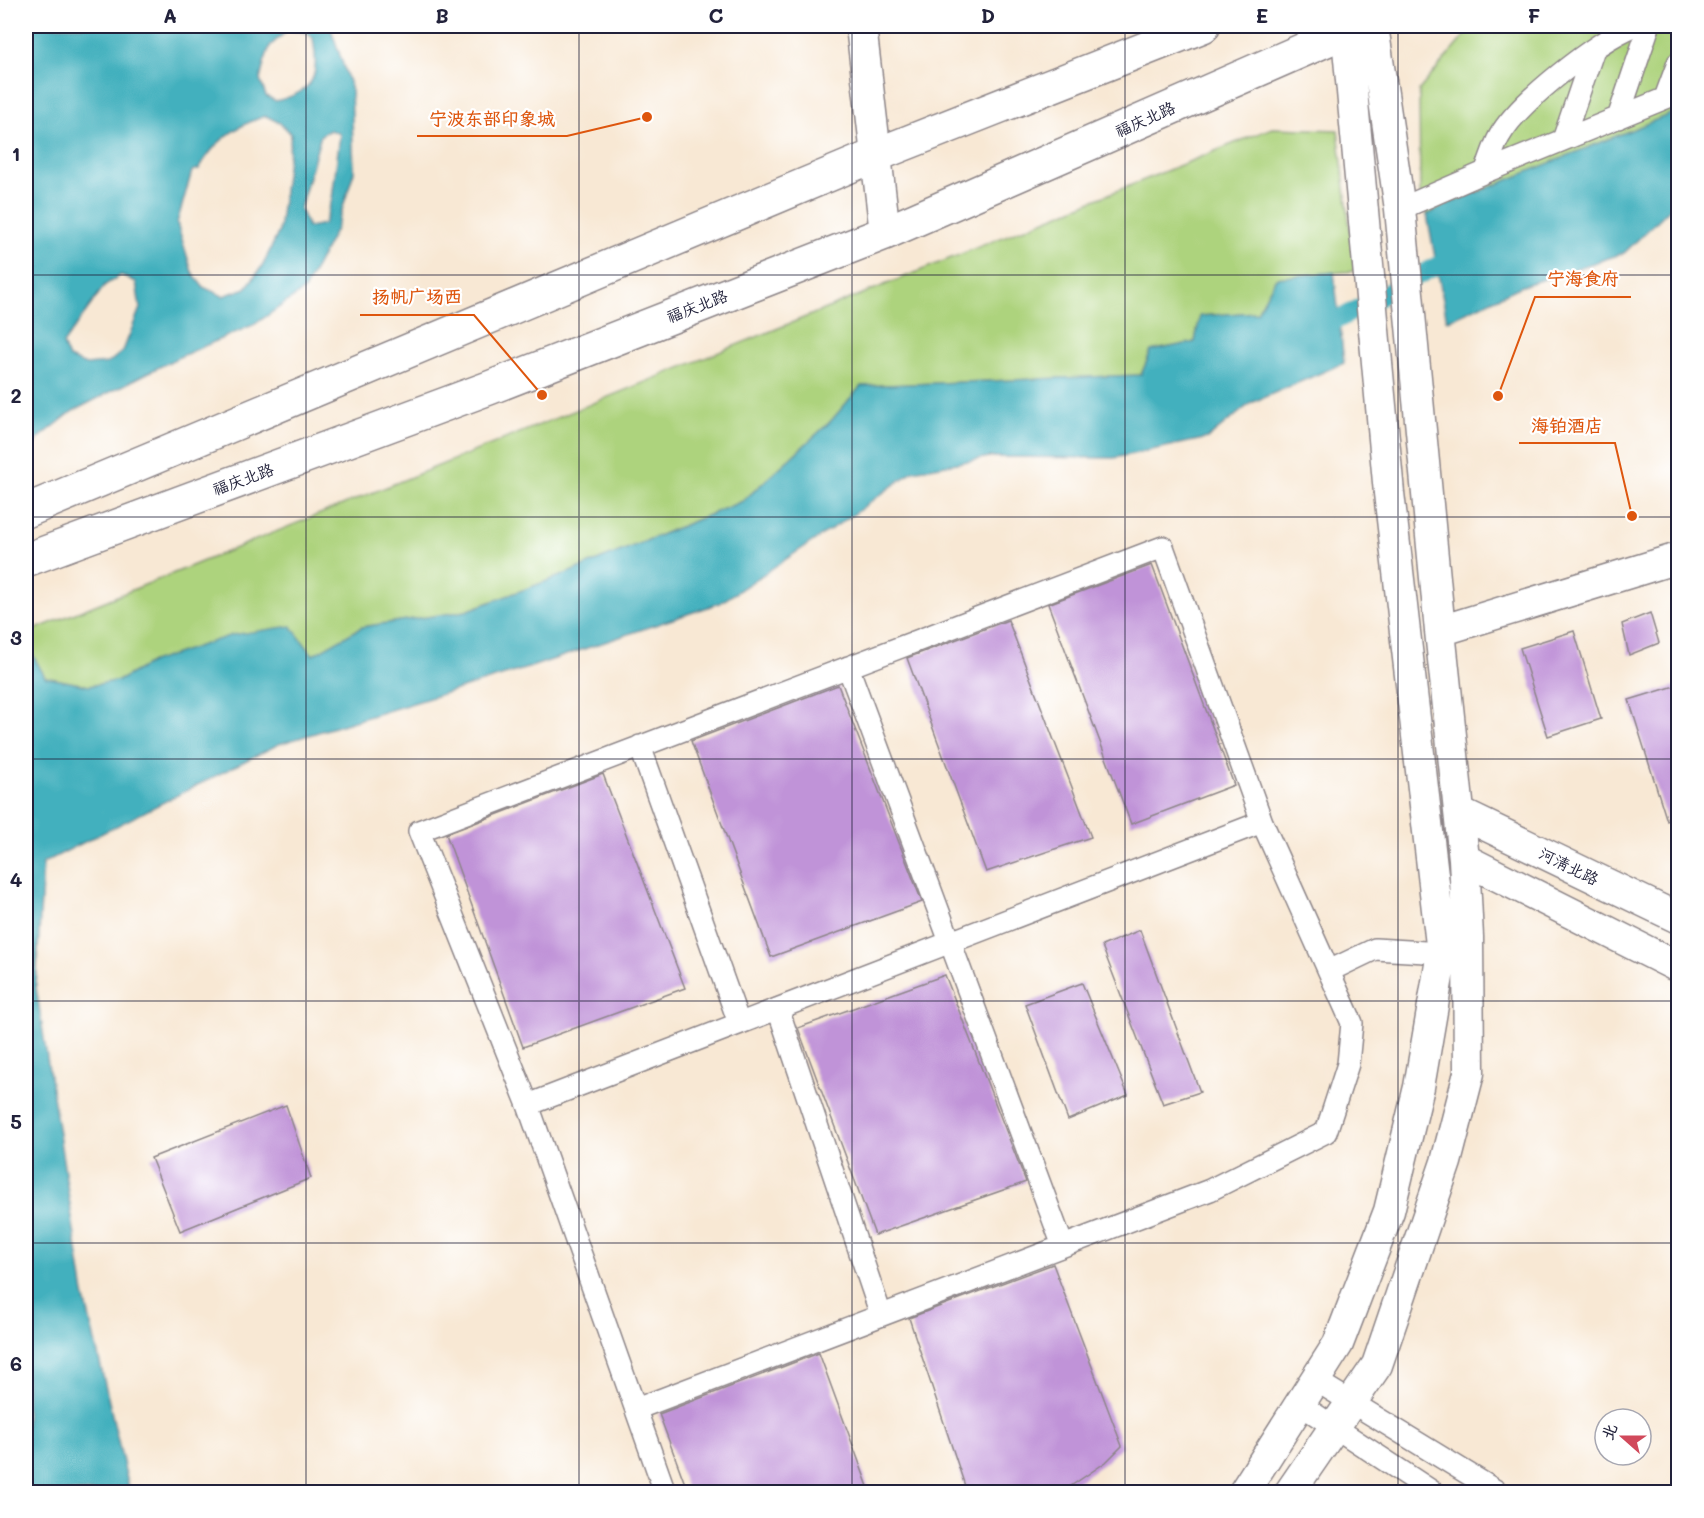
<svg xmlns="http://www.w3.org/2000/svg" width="1704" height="1518" font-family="Mali,'LXGW WenKai TC',sans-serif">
<rect width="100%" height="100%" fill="#fff"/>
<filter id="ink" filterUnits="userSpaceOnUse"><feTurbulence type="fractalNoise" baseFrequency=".0167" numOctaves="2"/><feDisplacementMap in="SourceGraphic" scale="12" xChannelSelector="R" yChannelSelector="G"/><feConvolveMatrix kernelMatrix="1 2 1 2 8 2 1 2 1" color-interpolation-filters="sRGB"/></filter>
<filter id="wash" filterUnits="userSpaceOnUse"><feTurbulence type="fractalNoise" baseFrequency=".008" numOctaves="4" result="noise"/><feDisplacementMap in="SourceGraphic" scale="24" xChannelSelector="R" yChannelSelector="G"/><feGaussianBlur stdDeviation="1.35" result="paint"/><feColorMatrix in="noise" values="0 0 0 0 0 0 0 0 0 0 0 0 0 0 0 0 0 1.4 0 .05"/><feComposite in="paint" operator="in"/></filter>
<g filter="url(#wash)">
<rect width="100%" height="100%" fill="#f8e8d4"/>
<!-- green -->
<path fill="#add37d" stroke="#687a5c" stroke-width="1.5" d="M 1489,26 L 1678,26 L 1678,111 L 1446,205 L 1427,215 L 1420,192 L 1419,90 L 1466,34 Z
M 1272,128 L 1338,130 L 1355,271 L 1276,278 L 1257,312 L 1200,316 L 1195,342 L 1151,351 L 1141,375 L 862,386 L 830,422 L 743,501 L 558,577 L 466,611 L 362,627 L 313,656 L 152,662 L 120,680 L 89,686 L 45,677 L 26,645 L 26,633 Z"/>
<!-- water -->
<path fill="#42b0be" stroke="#32697c" stroke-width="1.5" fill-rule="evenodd" d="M 26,26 L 330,26 L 351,88 L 354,172 L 336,229 L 304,290 L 255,324 L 177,358 L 73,411 L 38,439 L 26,456 ZM 288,30 L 306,32 L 313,38 C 319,76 316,91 276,101 L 266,96 L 260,80 L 264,63 L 270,46 ZM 266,116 L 280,123 L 291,134 L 279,231 L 263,265 L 246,288 L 223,296 L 203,287 L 192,272 L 177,223 L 192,171 L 199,169 C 214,141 236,125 266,116 ZM 330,130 L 340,134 L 332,199 L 324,224 L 308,227 L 300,209 L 321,135 ZM 121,275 L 136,282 L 140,308 L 123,351 L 108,363 L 86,365 L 69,358 L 63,344 L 105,285 Z
M 1678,111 L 1678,201 L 1624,253 L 1522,286 L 1447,321 L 1427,215 L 1446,205 Z
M 1334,272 L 1344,363 L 1251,403 L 1208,438 L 1114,458 L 990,457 L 913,471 L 854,514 L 720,603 L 531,667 L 279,744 L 43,863 L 36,987 L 84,1294 L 130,1492 L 26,1492 L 26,642 L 45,677 L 89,686 L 120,680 L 152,662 L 232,635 L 291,626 L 313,655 L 362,627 L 466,611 L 558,577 L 743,501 L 830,422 L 861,386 L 1141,375 L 1151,351 L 1195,342 L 1200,316 L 1257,312 L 1276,278 Z"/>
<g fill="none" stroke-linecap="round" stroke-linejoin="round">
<!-- canal -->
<path stroke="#42b0be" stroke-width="18" d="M 1319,330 L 1458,254"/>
</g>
<g id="blocks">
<!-- building -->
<path fill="#c093d8" d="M 1152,565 L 1234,785 L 1131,824 L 1048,604 Z
M 1650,613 L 1659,643 L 1629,655 L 1622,624 Z
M 1008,620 L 1091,837 L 986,872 L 907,658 Z
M 1574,631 L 1601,719 L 1548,736 L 1520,648 Z
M 838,685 L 922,902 L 771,957 L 691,741 Z
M 1678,685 L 1678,816 L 1667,821 L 1629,700 Z
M 603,774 L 685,988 L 523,1047 L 446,834 Z
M 1140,930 L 1200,1092 L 1163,1104 L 1102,946 Z
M 945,975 L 1026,1182 L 875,1235 L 798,1028 Z
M 1082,983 L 1128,1095 L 1068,1120 L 1025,1004 Z
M 286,1105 L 311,1178 L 180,1231 L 151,1158 Z
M 1053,1264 L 1122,1446 L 1106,1462 L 1062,1492 L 967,1492 L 909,1318 Z
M 819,1353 L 870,1492 L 688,1492 L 659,1414 Z"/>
</g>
</g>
<g filter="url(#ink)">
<use href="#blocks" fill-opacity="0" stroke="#8d8588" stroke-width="1.5"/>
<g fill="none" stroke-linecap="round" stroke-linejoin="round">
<defs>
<path id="street" d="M 1665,98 L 1678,63
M 1618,118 L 1649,26
M 1563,140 L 1594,49
M 1485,172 C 1490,161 1493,148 1499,137 C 1518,102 1597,41 1634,26
M 1400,209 L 1485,172 L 1678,93
M 848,667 L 1063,1246
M 640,746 L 739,1023
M 1329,971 L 1375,949 L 1442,953
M 778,1009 L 881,1315
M 528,1105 L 1262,822
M 1315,1380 L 1498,1492
M 1301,1405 L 1433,1492
M 636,1409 L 1210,1190 L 1326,1132 L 1348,1064 L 1352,1023 L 1262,822 L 1163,547 L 419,831 L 528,1105 L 665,1492"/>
<path id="secondary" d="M 861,26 L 885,233
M 1440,631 L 1678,558
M 1460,813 L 1678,918
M 1464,859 L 1678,967
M 1244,1492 L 1338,1344 L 1389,1211 L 1419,1087 L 1442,953 L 1389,493 L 1346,26
M 1290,1492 L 1377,1365 L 1446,1162 L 1469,1073 L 1468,937 L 1464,859 L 1440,631 L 1400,209 L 1373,26"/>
<path id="primary" d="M 26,511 L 876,155 L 1203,26
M 26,560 L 489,388 L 885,233 L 1358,26"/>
</defs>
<!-- street casing -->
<use href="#street" stroke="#8d8588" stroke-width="24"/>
<!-- secondary casing -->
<use href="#secondary" stroke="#8d8588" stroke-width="33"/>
<!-- primary casing -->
<use href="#primary" stroke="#8d8588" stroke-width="36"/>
<!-- street -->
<use href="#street" stroke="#fff" stroke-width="21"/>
<!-- secondary -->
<use href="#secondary" stroke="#fff" stroke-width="30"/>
<!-- primary -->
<use href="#primary" stroke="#fff" stroke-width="33"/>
</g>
</g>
<!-- grid -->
<path fill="none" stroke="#22223b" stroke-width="1.5" stroke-opacity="0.55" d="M 306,26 L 306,1492M 579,26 L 579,1492M 852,26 L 852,1492M 1125,26 L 1125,1492M 1398,26 L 1398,1492M 26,275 L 1678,275M 26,517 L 1678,517M 26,759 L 1678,759M 26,1001 L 1678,1001M 26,1243 L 1678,1243"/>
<g text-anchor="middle" stroke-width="4.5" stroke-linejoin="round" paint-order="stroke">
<!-- street labels -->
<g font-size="16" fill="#22223b" stroke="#fff">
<text transform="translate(1145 119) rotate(-24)" y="6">福庆北路</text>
<text transform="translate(697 306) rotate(-21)" y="6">福庆北路</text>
<text transform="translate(243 479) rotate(-20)" y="6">福庆北路</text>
<text transform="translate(1569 866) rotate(26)" y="6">河清北路</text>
</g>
</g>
<!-- callouts -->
<path fill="none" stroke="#de560e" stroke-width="2" d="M647 117L567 136H417M1498 396L1535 297H1631M542 395L474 315H360M1632 516L1615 443H1519"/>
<g fill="#de560e" stroke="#fff" stroke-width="2">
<circle cx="647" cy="117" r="6"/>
<circle cx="1498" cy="396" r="6"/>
<circle cx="542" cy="395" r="6"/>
<circle cx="1632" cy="516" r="6"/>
</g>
<g font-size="18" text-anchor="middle" font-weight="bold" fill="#de560e" stroke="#fff" stroke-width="4.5" stroke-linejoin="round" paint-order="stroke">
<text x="492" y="125">宁波东部印象城</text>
<text x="1583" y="285">宁海食府</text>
<text x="417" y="303">扬帆广场西</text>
<text x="1567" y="432">海铂酒店</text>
</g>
<!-- margin -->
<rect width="1704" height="1518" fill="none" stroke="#fff" stroke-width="66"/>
<!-- north arrow -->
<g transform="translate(1623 1437) rotate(291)"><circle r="28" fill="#ffffff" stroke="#a7a7b1" stroke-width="1.5"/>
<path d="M0-4.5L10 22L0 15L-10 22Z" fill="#d1495b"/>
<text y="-9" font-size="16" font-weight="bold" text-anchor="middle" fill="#22223b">北</text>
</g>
<rect x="33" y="33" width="1638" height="1452" fill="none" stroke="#22223b" stroke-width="2"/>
<g font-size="20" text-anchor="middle" font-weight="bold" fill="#22223b">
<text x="170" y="23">A</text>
<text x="442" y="23">B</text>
<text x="716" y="23">C</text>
<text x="988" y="23">D</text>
<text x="1262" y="23">E</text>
<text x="1534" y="23">F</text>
<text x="16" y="161">1</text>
<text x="16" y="403">2</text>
<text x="16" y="645">3</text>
<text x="16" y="887">4</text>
<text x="16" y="1129">5</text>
<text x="16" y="1371">6</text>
</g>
</svg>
